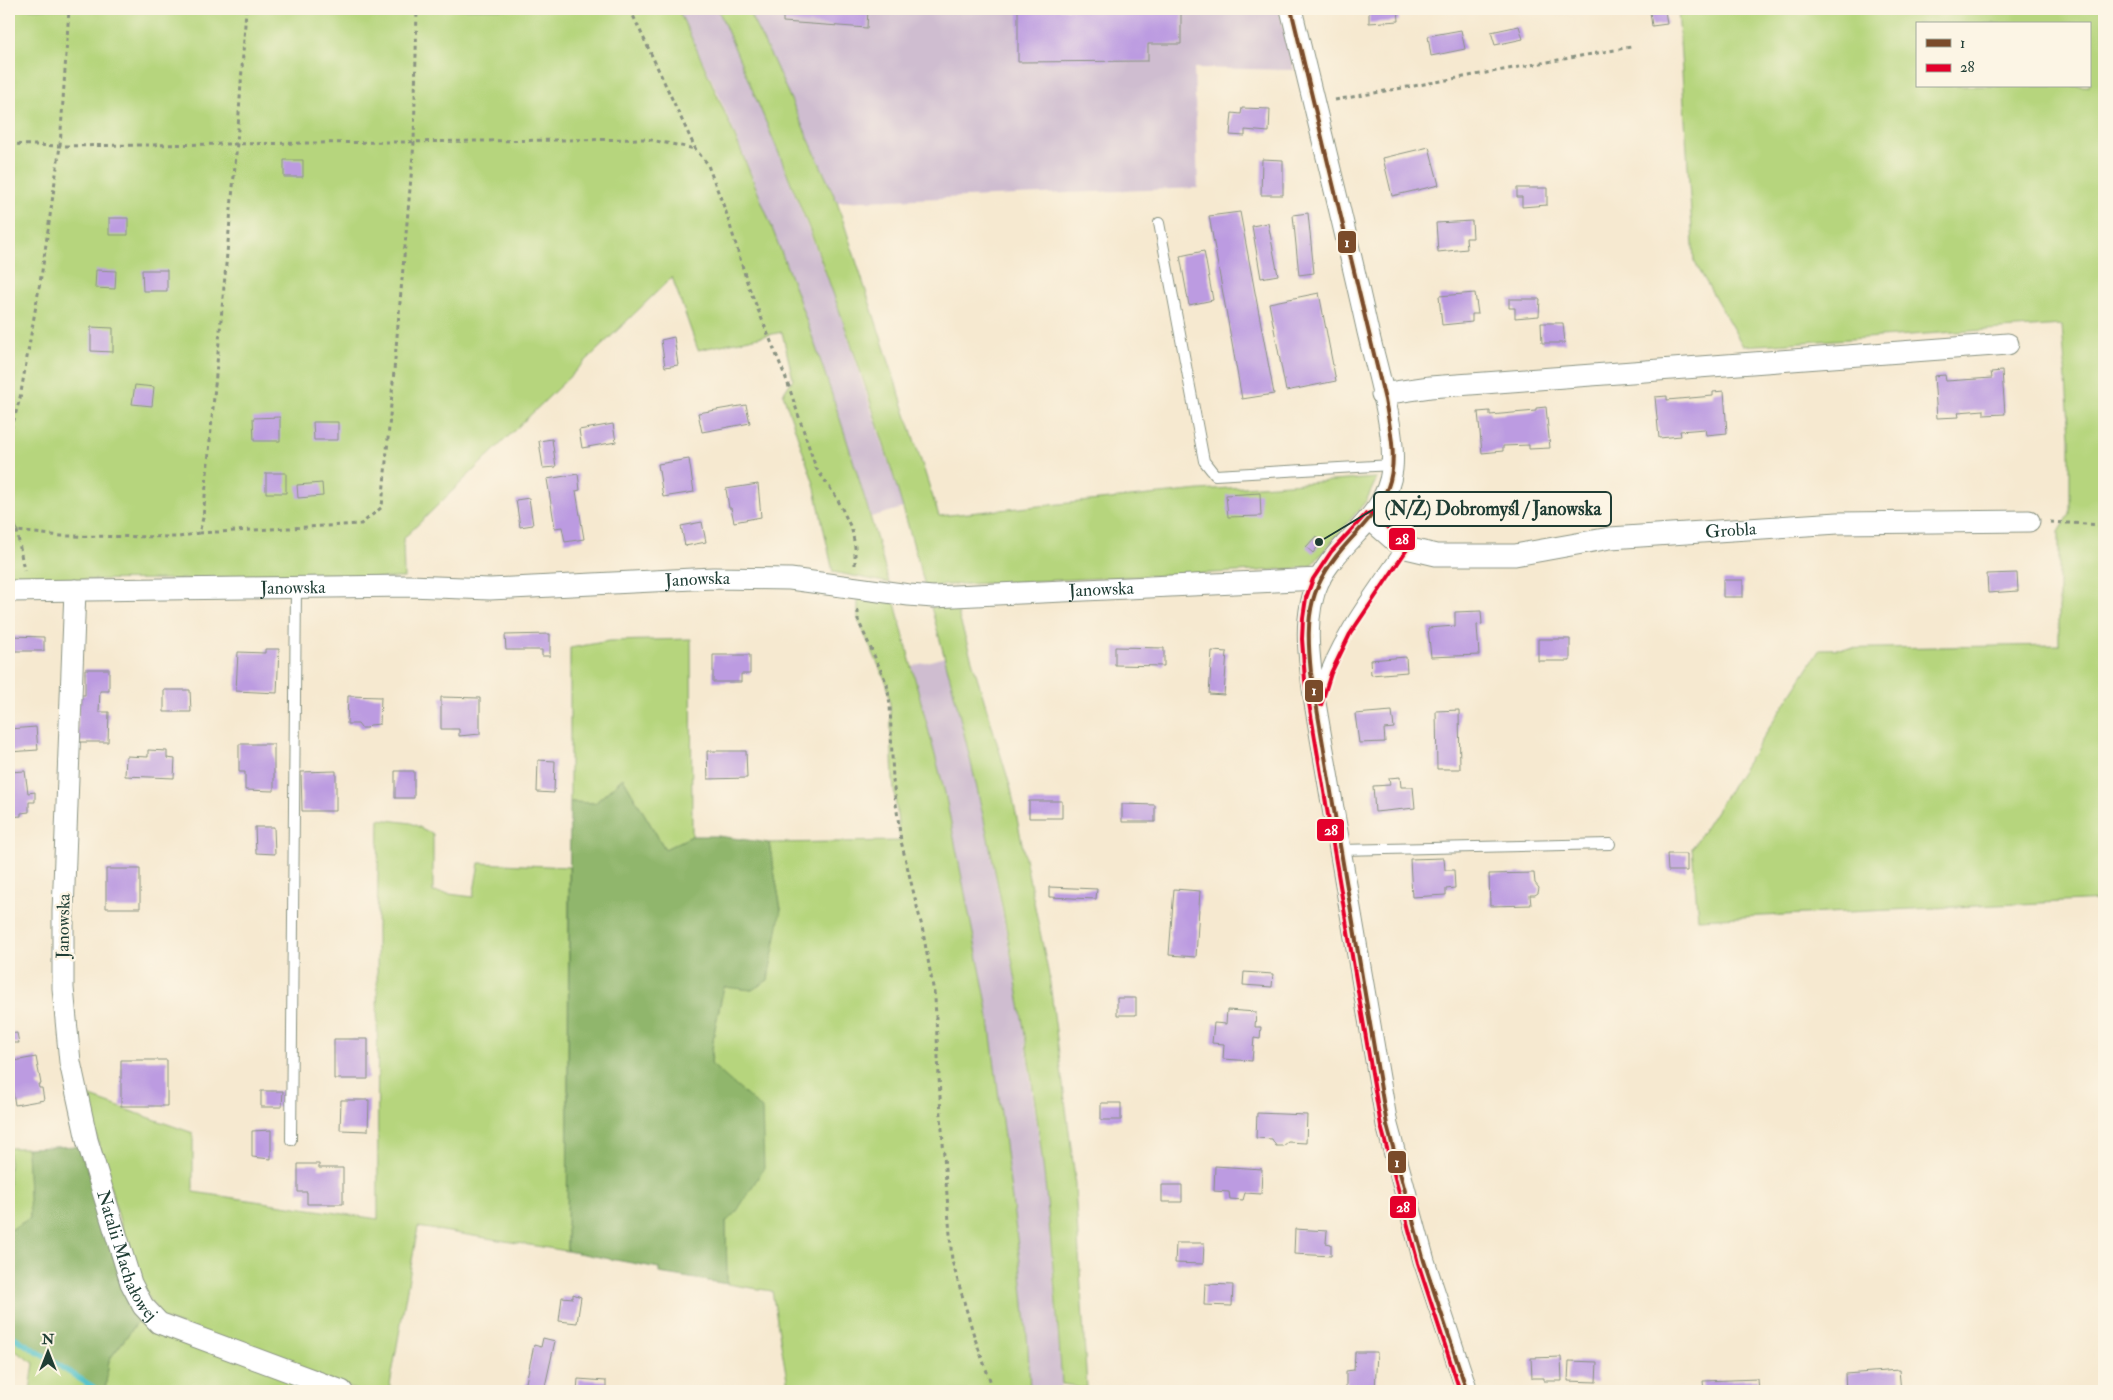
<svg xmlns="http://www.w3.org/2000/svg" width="2113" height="1400" font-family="'IM FELL Double Pica',serif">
<rect width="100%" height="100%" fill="#fcf5e5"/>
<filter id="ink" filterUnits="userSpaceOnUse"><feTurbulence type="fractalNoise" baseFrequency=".02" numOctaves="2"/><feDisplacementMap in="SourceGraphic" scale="10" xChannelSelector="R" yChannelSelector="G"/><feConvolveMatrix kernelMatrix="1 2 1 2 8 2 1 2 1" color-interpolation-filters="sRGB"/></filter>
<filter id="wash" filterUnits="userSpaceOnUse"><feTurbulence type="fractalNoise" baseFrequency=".0096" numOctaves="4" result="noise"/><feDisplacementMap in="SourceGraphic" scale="20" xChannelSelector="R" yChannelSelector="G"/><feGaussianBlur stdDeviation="1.12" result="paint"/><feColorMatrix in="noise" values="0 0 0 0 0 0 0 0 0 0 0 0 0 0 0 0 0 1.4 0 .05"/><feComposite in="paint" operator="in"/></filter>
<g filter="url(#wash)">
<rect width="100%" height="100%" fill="#f6e9d0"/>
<!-- industrial -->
<path fill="#cfbdd0" d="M 678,9 L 718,9 L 777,149 L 837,304 L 903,508 L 871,517 L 820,360 L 755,183 L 718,93 Z
M 747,9 L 1279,9 L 1294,70 L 1194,68 L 1198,188 L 837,202 L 773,60 Z
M 945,657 L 975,773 L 1019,1000 L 1045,1182 L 1062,1391 L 1030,1391 L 1028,1347 L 1020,1262 L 987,1004 L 945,793 L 912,666 Z"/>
<!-- green -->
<path fill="#b6d57d" stroke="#6a8958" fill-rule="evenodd" d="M 9,9 L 678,9 C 765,193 835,386 889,583 L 833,572 L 814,484 L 783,394 L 793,379 L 782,332 L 698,350 L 672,277 L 403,539 L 404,578 L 9,580 Z
M 718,9 L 747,9 L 773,60 L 837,202 L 939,516 L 1200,490 L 1377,478 L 1366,501 L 1312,565 L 1300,568 L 1257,571 L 925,586 C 899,491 870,396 837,304 C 802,204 759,106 718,9 Z
M 1678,9 L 2104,9 L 2104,900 L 1698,919 L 1692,848 L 1820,649 L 2059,645 L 2059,532 L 2070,514 L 2070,436 L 2062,325 L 1743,346 L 1694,261 ZM 1917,24 L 2089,24 L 2089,86 L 1917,86 Z
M 858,597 L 895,603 L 945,793 L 987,1004 L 1020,1262 L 1028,1347 L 1030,1391 L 789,1391 L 772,1291 L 727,1284 L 726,1222 L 737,1211 L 711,1064 L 714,1033 L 724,986 L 752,990 L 781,909 L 769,843 L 900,841 L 893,781 L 890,705 L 887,684 L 858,620 Z
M 931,607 L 956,607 L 1011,789 L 1049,976 L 1074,1170 L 1087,1388 L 1062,1384 C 1057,1316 1052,1249 1045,1182 C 1023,989 983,794 931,607 Z
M 691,639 L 692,836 L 665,849 L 623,778 L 595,803 L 570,802 L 570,648 L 609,641 Z
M 379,819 L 411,823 L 433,834 L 433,892 L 473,897 L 479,863 L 569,867 L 567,1251 L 418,1227 L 389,1391 L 358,1391 L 162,1318 L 135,1276 L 85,1095 L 193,1133 L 193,1192 L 378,1219 L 377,928 Z
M 9,1148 L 27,1148 L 30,1218 L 9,1231 Z
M 142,1316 L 325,1391 L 105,1391 L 109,1360 Z
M 9,1334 L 93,1387 L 99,1391 L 30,1391 L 34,1363 L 9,1347 Z"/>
<!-- forest -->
<path fill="#90b66c" stroke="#587a50" d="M 623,778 L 665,849 L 692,836 L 718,836 L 769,843 L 781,909 L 768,980 L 752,990 L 724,987 C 718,1012 712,1038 711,1064 L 762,1109 L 764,1168 L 737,1211 L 726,1222 L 727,1284 L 659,1273 L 659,1268 L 567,1251 L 570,802 L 595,803 Z
M 79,1146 L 142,1316 L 109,1360 L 105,1391 L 99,1391 L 9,1334 L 9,1231 L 30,1218 L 27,1148 Z"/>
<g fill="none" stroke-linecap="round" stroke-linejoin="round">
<!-- stream -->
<path stroke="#55c3ca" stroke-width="6" d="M 9,1334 L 93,1387 L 95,1391"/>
</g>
<g id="blocks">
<!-- building -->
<path fill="#bc9be1" d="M 783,9 L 868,9 L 867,28 L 783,22 Z
M 1018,9 L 1148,9 L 1148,12 L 1181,12 L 1181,44 L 1148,44 L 1148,61 L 1018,62 Z
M 1369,9 L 1398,9 L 1399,21 L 1369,23 Z
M 1665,10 L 1667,24 L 1652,26 L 1650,12 Z
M 1519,26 L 1523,39 L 1495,45 L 1491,32 Z
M 1461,30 L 1465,49 L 1431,56 L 1428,36 Z
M 1242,108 L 1270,109 L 1269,132 L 1245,130 L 1245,136 L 1230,135 L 1232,113 L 1241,114 Z
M 1429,147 L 1439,185 L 1392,196 L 1383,158 Z
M 1262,159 L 1283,160 L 1283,195 L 1261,195 Z
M 284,160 L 303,160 L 303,177 L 284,177 Z
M 1517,188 L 1547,188 L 1547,205 L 1522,207 L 1522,197 L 1517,197 Z
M 1240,212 L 1274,394 L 1242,399 L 1209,216 Z
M 1308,213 L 1314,273 L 1299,275 L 1293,215 Z
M 109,218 L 128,218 L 128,235 L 109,235 Z
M 1472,221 L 1473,238 L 1466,238 L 1467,249 L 1438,252 L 1436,223 Z
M 1268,223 L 1278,275 L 1261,278 L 1252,226 Z
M 1204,251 L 1213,300 L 1189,305 L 1180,256 Z
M 96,270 L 116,271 L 115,289 L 95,288 Z
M 142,270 L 167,270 L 167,291 L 143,291 Z
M 1319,293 L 1336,381 L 1286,391 L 1269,303 Z
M 1475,293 L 1478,314 L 1472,314 L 1472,322 L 1442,325 L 1439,296 Z
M 1509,299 L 1540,299 L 1539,316 L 1515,318 L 1515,308 L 1509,308 Z
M 1541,323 L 1563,323 L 1565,343 L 1542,343 Z
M 91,327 L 113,328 L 113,352 L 91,351 Z
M 674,337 L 678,365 L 665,367 L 661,340 Z
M 2002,371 L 2005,414 L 1984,415 L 1984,410 L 1958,412 L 1959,417 L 1937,418 L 1934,376 L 1945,375 L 1946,381 L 1992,378 L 1991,372 Z
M 135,385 L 154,387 L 152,406 L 132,404 Z
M 1724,391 L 1727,433 L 1706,435 L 1705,429 L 1680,431 L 1681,436 L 1659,438 L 1655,397 L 1667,396 L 1667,400 L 1713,396 L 1713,392 Z
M 746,405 L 750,423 L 702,432 L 698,413 Z
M 1546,407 L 1550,448 L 1529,449 L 1529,445 L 1503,446 L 1503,451 L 1482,453 L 1478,412 L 1490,411 L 1490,415 L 1536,411 L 1536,408 Z
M 280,417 L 280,441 L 254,441 L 253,418 Z
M 313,422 L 338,422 L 338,440 L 314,440 Z
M 613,424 L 616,442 L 582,448 L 579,430 Z
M 552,439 L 556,467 L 543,468 L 539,441 Z
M 689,459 L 694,492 L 663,497 L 658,464 Z
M 266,473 L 286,473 L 286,493 L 266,493 Z
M 578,474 L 580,490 L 576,491 L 584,539 L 565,542 L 562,527 L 555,528 L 547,479 Z
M 322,483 L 323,496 L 298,498 L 297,485 Z
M 758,484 L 761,517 L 734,522 L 731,508 L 729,508 L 726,489 Z
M 1260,493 L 1261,516 L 1228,517 L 1226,495 Z
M 529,498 L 533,525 L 520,527 L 516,500 Z
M 702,522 L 706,542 L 685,546 L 681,526 Z
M 1316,536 L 1322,541 L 1313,553 L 1306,547 Z
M 2017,573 L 2018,591 L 1988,593 L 1987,574 Z
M 1723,580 L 1743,580 L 1743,597 L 1723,597 Z
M 1481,611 L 1482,624 L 1477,625 L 1479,655 L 1431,657 L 1428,628 L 1455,626 L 1455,612 Z
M 550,634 L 550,656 L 542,656 L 542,650 L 506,650 L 505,635 Z
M 9,636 L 44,637 L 44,651 L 9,651 Z
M 1538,639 L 1570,639 L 1570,661 L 1538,661 Z
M 1115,647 L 1164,648 L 1164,666 L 1115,665 Z
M 265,649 L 279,649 L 277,693 L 236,691 L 238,652 L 265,653 Z
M 1212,651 L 1227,652 L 1224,695 L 1209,694 Z
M 713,655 L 750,655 L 750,674 L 741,674 L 741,682 L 713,682 Z
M 1406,657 L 1407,672 L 1371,675 L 1370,660 Z
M 85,669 L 109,669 L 109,691 L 100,691 L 99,712 L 109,712 L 108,742 L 78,742 L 78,695 L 85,695 Z
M 164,690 L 190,690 L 191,712 L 164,712 Z
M 348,696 L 381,697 L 380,724 L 370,725 L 367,728 L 361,728 L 358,724 L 347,724 Z
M 441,697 L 480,698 L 480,734 L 459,736 L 459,729 L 441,729 Z
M 1459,710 L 1460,769 L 1437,769 L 1436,711 Z
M 1392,711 L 1394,728 L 1384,729 L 1385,742 L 1359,743 L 1355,714 Z
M 36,727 L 38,750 L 9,752 L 9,729 Z
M 239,744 L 274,744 L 274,791 L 245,790 L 245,772 L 239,772 Z
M 148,750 L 167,751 L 167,758 L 175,759 L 174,778 L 125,776 L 126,756 L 148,757 Z
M 707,751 L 746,751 L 747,778 L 708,779 Z
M 538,760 L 555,761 L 554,793 L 537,792 Z
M 25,771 L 28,793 L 35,792 L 35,802 L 29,802 L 29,812 L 21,813 L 21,816 L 9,817 L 9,772 Z
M 336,771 L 336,811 L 302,811 L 301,772 Z
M 395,771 L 414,771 L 414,798 L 395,798 Z
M 1400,777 L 1401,787 L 1413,787 L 1415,808 L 1375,812 L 1373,786 L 1390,785 L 1389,778 Z
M 1029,801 L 1062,801 L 1062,818 L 1029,818 Z
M 1122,804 L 1155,805 L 1155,822 L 1122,822 Z
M 255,827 L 274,827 L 275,854 L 256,853 Z
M 1667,854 L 1687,854 L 1687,871 L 1668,871 Z
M 1444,858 L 1445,870 L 1454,870 L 1455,888 L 1446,889 L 1446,895 L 1412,897 L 1410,859 Z
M 106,869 L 140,869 L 140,908 L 106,908 Z
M 1534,873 L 1535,883 L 1539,888 L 1538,893 L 1535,895 L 1530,895 L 1531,905 L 1490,906 L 1489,874 Z
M 1049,887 L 1097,889 L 1096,899 L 1049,897 Z
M 1174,889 L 1200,891 L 1196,957 L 1169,955 Z
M 1244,972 L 1273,974 L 1272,987 L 1243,985 Z
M 1117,998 L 1136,998 L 1136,1015 L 1117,1015 Z
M 1227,1010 L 1256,1012 L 1255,1027 L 1261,1027 L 1260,1039 L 1254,1038 L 1252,1061 L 1223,1059 L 1224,1044 L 1212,1043 L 1214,1023 L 1226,1024 Z
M 17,1033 L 19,1043 L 9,1043 L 9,1034 Z
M 334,1039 L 368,1039 L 368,1079 L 334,1079 Z
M 36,1057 L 41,1084 L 38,1084 L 39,1088 L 42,1088 L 44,1100 L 15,1105 L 9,1068 L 15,1067 L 14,1061 Z
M 121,1060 L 167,1060 L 167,1106 L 121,1106 Z
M 261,1091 L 283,1091 L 282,1107 L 261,1107 Z
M 341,1100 L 369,1100 L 368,1131 L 340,1130 Z
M 1101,1103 L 1121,1103 L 1121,1120 L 1101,1120 Z
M 1257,1113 L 1307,1115 L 1306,1143 L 1288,1142 L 1283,1146 L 1276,1146 L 1272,1139 L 1256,1138 Z
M 271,1130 L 271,1159 L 252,1157 L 252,1131 Z
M 298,1164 L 319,1164 L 319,1168 L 343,1168 L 343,1204 L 307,1204 L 307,1192 L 298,1192 Z
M 1215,1166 L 1262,1169 L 1261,1194 L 1245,1193 L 1243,1200 L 1230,1199 L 1229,1192 L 1214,1191 Z
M 1162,1185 L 1182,1185 L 1182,1202 L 1162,1202 Z
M 1295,1229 L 1327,1231 L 1326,1243 L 1331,1244 L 1331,1256 L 1294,1254 Z
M 1176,1243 L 1204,1243 L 1203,1264 L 1175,1263 Z
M 1205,1284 L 1233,1285 L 1232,1306 L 1204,1305 Z
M 573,1294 L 581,1297 L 577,1323 L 559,1321 L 562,1297 L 573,1298 Z
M 543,1338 L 555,1341 L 544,1391 L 525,1387 L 534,1345 L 541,1347 Z
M 1355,1352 L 1377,1352 L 1375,1391 L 1346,1391 L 1346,1371 L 1354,1370 Z
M 1561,1357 L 1562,1381 L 1544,1381 L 1544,1378 L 1532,1378 L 1531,1358 Z
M 1569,1361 L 1597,1362 L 1596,1382 L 1568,1381 Z
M 1899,1370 L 1901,1391 L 1846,1391 L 1845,1374 Z
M 578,1379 L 606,1381 L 606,1391 L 577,1391 Z
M 1758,1379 L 1759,1391 L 1704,1391 L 1703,1381 Z"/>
</g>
</g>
<g filter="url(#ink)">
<use href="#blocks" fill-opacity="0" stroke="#8a9382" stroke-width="1"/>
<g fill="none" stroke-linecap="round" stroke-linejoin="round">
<defs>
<path id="service" d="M 1159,223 L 1204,461 L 1215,475 L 1392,465
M 1319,690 C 1336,637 1371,593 1402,547
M 1340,850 L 1610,844
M 291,1140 L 296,587"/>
<g id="minor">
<path d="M 1291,9 C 1317,116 1344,224 1368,332 C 1377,370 1396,431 1392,469 C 1387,518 1340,539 1319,580 C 1301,618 1310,664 1315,703 L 1387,1125 L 1424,1261 L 1467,1391"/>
<path d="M 1382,394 L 1430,387 L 2008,344"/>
<path id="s1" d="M 1370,519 L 1402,547 L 1436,555 L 1515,555 L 1610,538 L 1838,523 L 2029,521"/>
<path id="s2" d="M 75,590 L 63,912 L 63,988 L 70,1062 L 87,1140 L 131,1283 L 143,1306 L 159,1323 L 342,1391"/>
<path id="s3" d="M 9,591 L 409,586 L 490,589 L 713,578 L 790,579 L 909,595 L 933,597 L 1320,579"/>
</g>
</defs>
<!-- service casing -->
<use href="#service" stroke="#8a9382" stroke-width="12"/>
<!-- minor casing -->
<use href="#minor" stroke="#8a9382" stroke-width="23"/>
<!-- path -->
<path stroke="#8a9382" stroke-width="3" stroke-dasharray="4 4" stroke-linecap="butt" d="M 630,9 L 696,150 L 707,163 L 726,212 L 748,285 L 787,381 L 816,468 L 837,498 L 852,530 L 855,547 L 855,566
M 1335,100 L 1631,47
M 9,144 L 60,146 L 646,139 L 696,149
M 9,437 L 20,398 L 43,265 L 60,146 L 69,9
M 9,511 L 17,531 L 61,536 L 179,537 L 199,533 L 203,518 L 237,143 L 246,9
M 2050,522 L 2104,525
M 9,528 L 17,531 L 24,571
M 199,533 L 361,524 L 382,507 L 414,143 L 417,9
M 858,610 L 858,620 L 887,684 L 890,705 L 893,781 L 901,841 L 922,927 L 935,998 L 941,1116 L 952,1261 L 975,1339 L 994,1391"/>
<!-- service -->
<use href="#service" stroke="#fff" stroke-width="10"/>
<!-- minor -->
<use href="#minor" stroke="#fff" stroke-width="21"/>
<defs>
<path id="bus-1" d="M 1291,9 L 1385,400 C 1390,428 1398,460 1388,487 C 1380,508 1365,524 1350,540 C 1309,584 1305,613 1311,673 L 1387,1125 L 1424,1261 L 1467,1391"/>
<path id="bus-2" d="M 1321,705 L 1331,673 L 1350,634 L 1408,548 L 1407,543 L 1371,513 L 1366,514 L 1331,552 L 1313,579 L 1306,598 L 1303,618 L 1302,639 L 1305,680 L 1381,1126 L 1418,1263 L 1460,1391"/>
</defs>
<!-- bus-1 casing -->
<use href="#bus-1" stroke="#fcf5e5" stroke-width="8"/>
<!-- bus-2 casing -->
<use href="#bus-2" stroke="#fcf5e5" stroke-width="8"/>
<!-- bus-1 -->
<use href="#bus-1" stroke="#7a4b2a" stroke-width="4"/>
<!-- bus-2 -->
<use href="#bus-2" stroke="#e4002b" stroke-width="4"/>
</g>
</g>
<g text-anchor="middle" stroke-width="5" stroke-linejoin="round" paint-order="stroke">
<!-- street labels -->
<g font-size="18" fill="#1f3d34" stroke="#fcf5e5">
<text dy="6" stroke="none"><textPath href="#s1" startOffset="374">Grobla</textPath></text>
<text dy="6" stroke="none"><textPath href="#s3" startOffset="689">Janowska</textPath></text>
<text dy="6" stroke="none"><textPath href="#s3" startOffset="284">Janowska</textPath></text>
<text dy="6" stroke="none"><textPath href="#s3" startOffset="1094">Janowska</textPath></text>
<text transform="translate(63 926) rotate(-89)" y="6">Janowska</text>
<text dy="6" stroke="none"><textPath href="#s2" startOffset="675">Natalii Machałowej</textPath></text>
</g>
</g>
<!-- callouts -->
<path fill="none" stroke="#1f3d34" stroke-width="2" d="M1319 542L1374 509"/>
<circle fill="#1f3d34" stroke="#fcf5e5" stroke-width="2" cx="1319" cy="542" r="5"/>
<rect fill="#fcf5e5" stroke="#1f3d34" stroke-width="2" x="1374" y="492" width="237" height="34" rx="5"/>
<g font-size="19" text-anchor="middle" font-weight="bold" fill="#1f3d34">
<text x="1493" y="515">(N/Ż) Dobromyśl / Janowska</text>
</g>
<g stroke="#fcf5e5" stroke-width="2">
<rect x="1337" y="230" width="20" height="24" rx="5" fill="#7a4b2a"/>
<rect x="1388" y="527" width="28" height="24" rx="5" fill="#e4002b"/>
<rect x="1304" y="679" width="20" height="24" rx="5" fill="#7a4b2a"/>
<rect x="1316" y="818" width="29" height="24" rx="5" fill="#e4002b"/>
<rect x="1387" y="1150" width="20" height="24" rx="5" fill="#7a4b2a"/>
<rect x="1389" y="1195" width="28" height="24" rx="5" fill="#e4002b"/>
</g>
<g font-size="14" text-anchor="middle" font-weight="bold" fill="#fff">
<text x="1347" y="247">1</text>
<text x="1402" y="544">28</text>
<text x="1314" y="695">1</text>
<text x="1331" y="835">28</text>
<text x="1397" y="1167">1</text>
<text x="1403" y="1212">28</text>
</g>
<!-- margin -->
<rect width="2113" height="1400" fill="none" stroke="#fcf5e5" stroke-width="30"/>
<!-- legend -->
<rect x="1916" y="22" width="175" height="65" fill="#fcf5e5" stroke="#a4ab9e"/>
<rect x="1926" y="39" width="25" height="8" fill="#7a4b2a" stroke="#a4ab9e"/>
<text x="1960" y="48" font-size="15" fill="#1f3d34">1</text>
<rect x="1926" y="64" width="25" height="8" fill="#e4002b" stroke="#a4ab9e"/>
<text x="1960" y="72" font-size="15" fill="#1f3d34">28</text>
<!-- north arrow -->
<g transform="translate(48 1352)" stroke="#fcf5e5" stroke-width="4" paint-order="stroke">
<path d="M0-4L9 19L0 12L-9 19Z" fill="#1f3d34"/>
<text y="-8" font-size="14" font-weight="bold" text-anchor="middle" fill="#1f3d34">N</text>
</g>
</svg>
